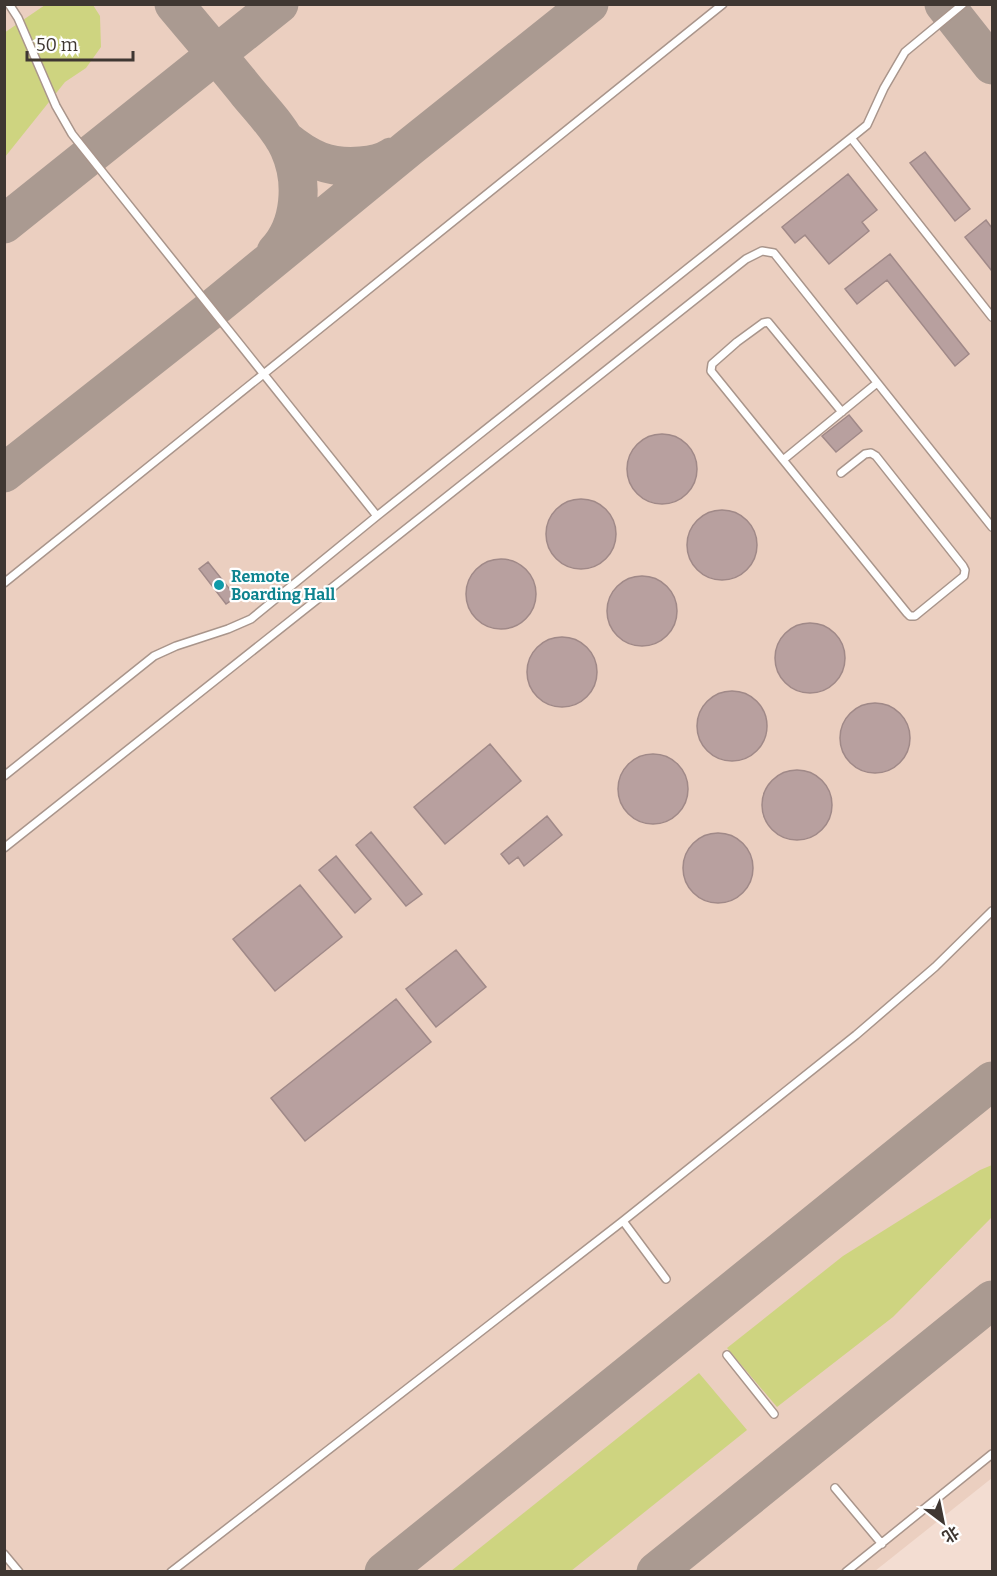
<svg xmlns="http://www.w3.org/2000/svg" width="997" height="1576" font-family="Bitter,'Noto Sans SC',serif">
<rect width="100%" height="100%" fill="#f3ddd2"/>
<!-- built -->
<path fill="#ebcfc0" d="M 5,5 L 992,5 L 992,1478 L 875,1571 L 5,1572 Z"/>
<!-- grass -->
<path fill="#ced480" d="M 45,5 L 93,5 L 100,16 L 101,47 L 86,68 L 65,82 L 5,157 L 4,33 Z
M 992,1165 L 992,1217 L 893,1317 L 777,1407 L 727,1348 L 843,1256 L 980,1170 Z
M 699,1373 L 747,1430 L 571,1571 L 451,1571 Z"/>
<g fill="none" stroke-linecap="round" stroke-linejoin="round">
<!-- taxiway -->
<path stroke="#aa9a91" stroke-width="39" d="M 174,4 C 199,34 224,63 248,93 C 262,110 280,128 289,148 C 304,181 301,226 276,252
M 944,4 L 992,65
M 284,139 C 308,159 329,169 361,166 C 372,165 383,163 392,157
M 4,224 L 279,4
M 4,473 L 212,309 L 411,146 L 589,4
M 384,1572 L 992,1081
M 656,1572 L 992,1300"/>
</g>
<!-- building -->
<path fill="#b8a09f" stroke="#a08988" stroke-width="1.5" d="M 925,152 L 970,209 L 955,221 L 910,163 Z
M 848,174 L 877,210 L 862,222 L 869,231 L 829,264 L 805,235 L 795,243 L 782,227 Z
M 986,220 L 992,228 L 992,271 L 965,237 Z
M 890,254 L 969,354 L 955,366 L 887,280 L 857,304 L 845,289 Z
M 849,415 L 862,431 L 836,452 L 822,436 Z
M627 469a35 35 0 1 1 70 0a35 35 0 1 1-70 0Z
M546 534a35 35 0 1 1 70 0a35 35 0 1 1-70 0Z
M687 545a35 35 0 1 1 70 0a35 35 0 1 1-70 0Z
M466 594a35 35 0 1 1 70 0a35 35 0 1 1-70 0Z
M 208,562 L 236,597 L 226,604 L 199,569 Z
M607 611a35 35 0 1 1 70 0a35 35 0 1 1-70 0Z
M775 658a35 35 0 1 1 70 0a35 35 0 1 1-70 0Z
M527 672a35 35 0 1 1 70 0a35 35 0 1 1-70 0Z
M697 726a35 35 0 1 1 70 0a35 35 0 1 1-70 0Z
M840 738a35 35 0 1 1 70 0a35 35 0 1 1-70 0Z
M 490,744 L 521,781 L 445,844 L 414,807 Z
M618 789a35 35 0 1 1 70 0a35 35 0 1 1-70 0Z
M762 805a35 35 0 1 1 70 0a35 35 0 1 1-70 0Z
M 547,816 L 562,835 L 524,866 L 518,857 L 509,864 L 501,854 Z
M 371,832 L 422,894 L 406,906 L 356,845 Z
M683 868a35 35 0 1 1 70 0a35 35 0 1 1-70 0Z
M 336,856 L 371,899 L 355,913 L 319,870 Z
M 300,885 L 342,937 L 275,991 L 233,939 Z
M 456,950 L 486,987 L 436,1027 L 406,989 Z
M 396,999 L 431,1042 L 305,1141 L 271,1098 Z"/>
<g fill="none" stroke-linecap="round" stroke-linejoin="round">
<defs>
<path id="service" d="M 9,4 L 18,18 L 56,106 L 72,134 L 377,516
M 851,138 L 992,317
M 783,460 L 877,383
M 841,473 L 865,454 L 871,453 L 876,456 L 963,566 L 965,570 L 964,576 L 915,616 L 910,616 L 907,613 L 711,371 L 712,364 L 737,342 L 763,323 L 768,322 L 842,412
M 4,583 L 723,4
M 4,776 L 154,656 L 176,646 L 228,629 L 251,619 L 377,516 L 851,138 L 867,125 L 884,88 L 905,52 L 963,4
M 4,848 L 746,259 L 762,251 L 774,253 L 992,527
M 623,1221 L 666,1279
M 727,1355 L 774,1414
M 835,1488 L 882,1544
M 4,1554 L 19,1572
M 171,1572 L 623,1221 L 856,1035 L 935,967 L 992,911
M 846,1572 L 992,1454"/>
</defs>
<!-- service casing -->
<use href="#service" stroke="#a9958b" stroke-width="10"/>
<!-- service -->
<use href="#service" stroke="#fff" stroke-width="7"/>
</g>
<!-- markers -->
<circle fill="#0f9aa8" stroke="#fff" stroke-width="2" cx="219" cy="585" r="6"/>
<g text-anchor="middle" stroke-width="4.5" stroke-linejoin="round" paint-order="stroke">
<!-- culture labels -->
<g font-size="16" font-weight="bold" fill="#0d838f" stroke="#fff" text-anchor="start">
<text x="231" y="582">Remote<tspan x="231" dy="18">Boarding Hall</tspan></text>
</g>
</g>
<!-- border -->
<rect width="997" height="1576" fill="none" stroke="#3f3732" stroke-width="12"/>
<!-- north arrow -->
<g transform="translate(943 1522) rotate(148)" stroke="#ffffff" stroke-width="4.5" paint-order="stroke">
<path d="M0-4.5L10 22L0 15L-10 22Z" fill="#3f3732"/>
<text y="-9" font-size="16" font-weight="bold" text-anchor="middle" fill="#3f3732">北</text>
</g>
<!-- scale -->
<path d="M27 51v9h106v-9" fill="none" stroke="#3f3732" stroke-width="3"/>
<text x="36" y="51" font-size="18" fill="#3f3732" stroke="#ffffff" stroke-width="4.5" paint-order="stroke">50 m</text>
</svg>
